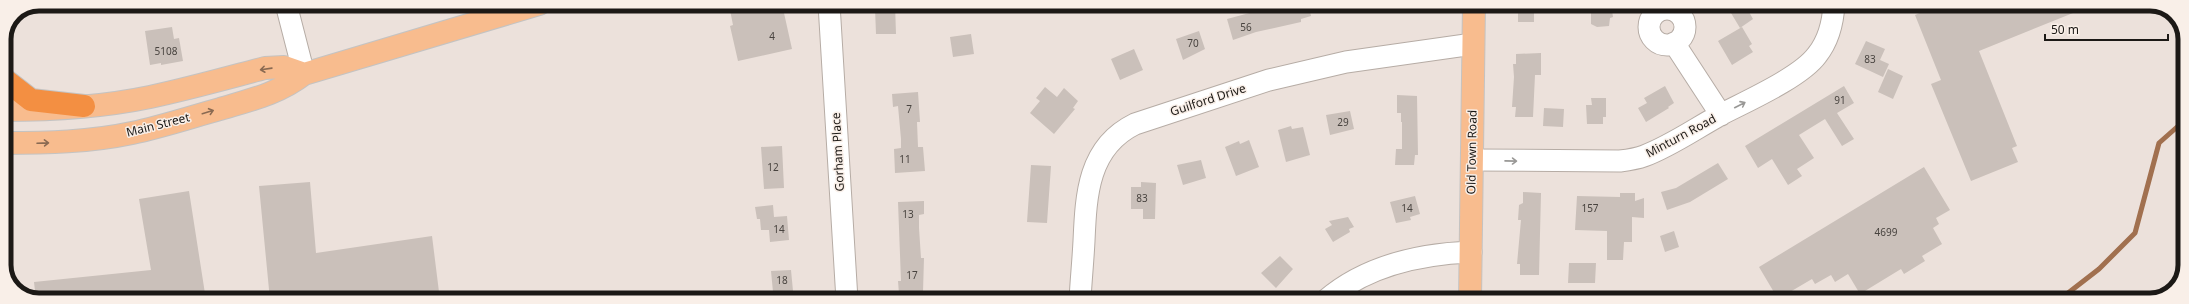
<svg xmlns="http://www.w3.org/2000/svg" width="2189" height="304" font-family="'Noto Sans',sans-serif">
<rect width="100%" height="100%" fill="#ece1db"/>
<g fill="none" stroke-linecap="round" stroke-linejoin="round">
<!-- stream -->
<path stroke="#a1704f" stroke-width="5" d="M 2059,300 L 2099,269 L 2135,233 L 2159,143 L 2185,120"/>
</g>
<!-- building -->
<path fill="#cac0ba" d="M 756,4 L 782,4 L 792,49 L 738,61 L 730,26 L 733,25 L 730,10 Z
M 882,4 L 895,4 L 896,34 L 876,34 L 875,8 L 882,8 Z
M 1283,4 L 1308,4 L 1311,16 L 1301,19 L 1301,22 L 1256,32 L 1233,40 L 1227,19 Z
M 1518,4 L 1534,4 L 1534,22 L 1518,22 Z
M 1591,4 L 1611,4 L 1613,17 L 1610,18 L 1609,26 L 1597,27 L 1591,24 Z
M 1940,4 L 2093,5 L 1979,51 L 2017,146 L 2012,148 L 2018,162 L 1971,181 L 1931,84 L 1941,80 L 1915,15 Z
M 1745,5 L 1753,19 L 1740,28 L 1731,13 Z
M 172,27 L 174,39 L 179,38 L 183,61 L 161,65 L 161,63 L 150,65 L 145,31 Z
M 1742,27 L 1752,44 L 1749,46 L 1753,52 L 1732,65 L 1718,41 Z
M 1199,31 L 1205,49 L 1183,60 L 1176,39 Z
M 971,34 L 974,54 L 953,57 L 950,37 Z
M 1866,41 L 1885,49 L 1880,60 L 1889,64 L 1883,77 L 1855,64 Z
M 1134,49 L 1143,70 L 1120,80 L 1111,59 Z
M 1541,53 L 1541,75 L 1535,75 L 1533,117 L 1515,117 L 1516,107 L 1512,107 L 1514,77 L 1513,64 L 1516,64 L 1516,54 Z
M 1888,69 L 1903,76 L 1893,99 L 1878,92 Z
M 1665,86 L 1674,103 L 1668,107 L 1669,108 L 1646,122 L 1638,108 L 1647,103 L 1644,98 Z
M 1844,86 L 1854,103 L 1837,113 L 1854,139 L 1842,146 L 1825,119 L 1799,135 L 1814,158 L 1797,169 L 1802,176 L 1788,185 L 1772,159 L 1758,168 L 1745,146 Z
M 1045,87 L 1057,97 L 1064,88 L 1078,101 L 1073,108 L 1075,109 L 1054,134 L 1030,113 L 1040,101 L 1036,98 Z
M 918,92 L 920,122 L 917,122 L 918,147 L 923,147 L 925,171 L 895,173 L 894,149 L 901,148 L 901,139 L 898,106 L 893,107 L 892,94 Z
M 1397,95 L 1417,96 L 1418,155 L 1415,155 L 1414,165 L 1395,165 L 1396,149 L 1402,149 L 1402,122 L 1401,122 L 1401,113 L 1397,113 Z
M 1591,98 L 1606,98 L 1606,117 L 1603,117 L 1603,124 L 1587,124 L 1586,105 L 1592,105 Z
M 1544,108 L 1564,109 L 1563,127 L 1543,126 Z
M 1350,111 L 1354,129 L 1330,135 L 1326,115 Z
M 1291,126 L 1292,129 L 1303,127 L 1310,155 L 1286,162 L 1278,130 Z
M 1249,140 L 1259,167 L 1236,176 L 1225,147 L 1239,141 L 1240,144 Z
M 782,146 L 784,188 L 764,189 L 761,147 Z
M 1201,160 L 1206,178 L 1183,185 L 1177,165 Z
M 1718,163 L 1728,179 L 1690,202 L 1667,210 L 1661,192 L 1676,188 Z
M 1031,165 L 1051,166 L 1047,223 L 1027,222 Z
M 1924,167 L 1950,210 L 1936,218 L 1939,224 L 1933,228 L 1942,244 L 1922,256 L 1925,261 L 1904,274 L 1901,269 L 1860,294 L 1848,274 L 1835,282 L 1831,275 L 1815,284 L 1812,279 L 1778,299 L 1759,267 Z
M 310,182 L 316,253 L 432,236 L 439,292 L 381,300 L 270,300 L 259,186 Z
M 1141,182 L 1156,183 L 1155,219 L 1143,219 L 1143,209 L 1131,209 L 1131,187 L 1141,187 Z
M 189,191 L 206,300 L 36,300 L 34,282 L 151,270 L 139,199 Z
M 1523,192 L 1541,193 L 1539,275 L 1520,275 L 1520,264 L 1517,264 L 1521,220 L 1518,220 L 1519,205 L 1523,203 Z
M 1620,193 L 1635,193 L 1635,201 L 1644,198 L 1644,218 L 1632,217 L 1632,242 L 1624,242 L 1623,260 L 1607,260 L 1607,231 L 1575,230 L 1577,196 L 1620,197 Z
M 1415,196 L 1420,214 L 1410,217 L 1411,220 L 1396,223 L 1390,202 Z
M 924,201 L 924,214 L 919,215 L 919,228 L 921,258 L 924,258 L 923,292 L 899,294 L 898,281 L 901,281 L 898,202 Z
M 773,205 L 774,217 L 787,216 L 789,240 L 770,242 L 769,230 L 761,230 L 760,219 L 757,219 L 755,207 Z
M 1348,217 L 1354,227 L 1349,229 L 1350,232 L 1333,242 L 1325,229 L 1332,225 L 1329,221 Z
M 1674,231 L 1679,247 L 1665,252 L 1660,236 Z
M 1280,256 L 1293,269 L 1276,288 L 1261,273 Z
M 1569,263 L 1596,263 L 1595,283 L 1568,283 Z
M 791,270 L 793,291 L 773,292 L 771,271 Z"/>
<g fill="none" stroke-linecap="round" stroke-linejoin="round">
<defs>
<path id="minor" d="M 286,4 L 304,74
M 829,4 L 847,300
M1649 27a18 18 0 1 1 36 0a18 18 0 1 1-36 0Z
M 1674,43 L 1721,115
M 1472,160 L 1620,161 C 1628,160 1636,159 1644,156 C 1671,146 1696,128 1722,114 C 1747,101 1801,77 1817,55 C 1829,40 1833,23 1834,4
M 1080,300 C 1081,280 1083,261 1084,241 C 1086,195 1088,147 1135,124 L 1269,80 L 1346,62 L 1473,44
M 1326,300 C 1367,265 1419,254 1471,252"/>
<path id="major" d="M 4,110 C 53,110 102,107 150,97 C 188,89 227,78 265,68 L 284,67 L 304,74
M 4,143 C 46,143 90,142 132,133 C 161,127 191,117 220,109 C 250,100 278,94 304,74 L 539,4
M 1470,300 L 1474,4"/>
<path id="highway" d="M 4,79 L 31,100 L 84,106"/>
</defs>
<!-- minor casing -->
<use href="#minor" stroke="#b6aca5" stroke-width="23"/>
<!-- major casing -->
<use href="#major" stroke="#c4c3c2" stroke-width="24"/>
<!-- highway casing -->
<use href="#highway" stroke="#c4c3c2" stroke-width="24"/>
<!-- minor -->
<use href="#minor" stroke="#fff" stroke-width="21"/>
<!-- major -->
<use href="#major" stroke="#f8bc8e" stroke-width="22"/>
<!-- highway -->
<use href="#highway" stroke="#f38f42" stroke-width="22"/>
</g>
<!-- one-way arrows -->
<defs><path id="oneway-shaft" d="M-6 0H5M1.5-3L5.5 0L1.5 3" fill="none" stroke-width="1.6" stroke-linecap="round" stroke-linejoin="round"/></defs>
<g stroke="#8a6a52">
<use href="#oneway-shaft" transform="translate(266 69) rotate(172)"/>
<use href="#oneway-shaft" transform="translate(208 112) rotate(-17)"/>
<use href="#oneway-shaft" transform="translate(43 143) rotate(-2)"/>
</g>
<g stroke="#999896">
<use href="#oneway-shaft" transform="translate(1740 105) rotate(-27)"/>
<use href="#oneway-shaft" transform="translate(1511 161) rotate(1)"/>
</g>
<g text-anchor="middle" stroke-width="3" stroke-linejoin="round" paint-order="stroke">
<!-- number labels -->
<g font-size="10" fill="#48433f">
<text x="1246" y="31">56</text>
<text x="772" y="40">4</text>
<text x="1193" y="47">70</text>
<text x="166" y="55">5108</text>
<text x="1870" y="63">83</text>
<text x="1840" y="104">91</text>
<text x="909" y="113">7</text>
<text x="1343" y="126">29</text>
<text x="905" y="163">11</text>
<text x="773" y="171">12</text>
<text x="1142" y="202">83</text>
<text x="1407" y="212">14</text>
<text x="1590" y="212">157</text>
<text x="908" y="218">13</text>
<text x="779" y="233">14</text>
<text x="1886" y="236">4699</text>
<text x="912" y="279">17</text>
<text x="782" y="284">18</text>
</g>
<!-- street labels -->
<g font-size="12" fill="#1c1916" stroke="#f9efe8">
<text transform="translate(1208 100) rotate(-18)" y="4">Guilford Drive</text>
<text transform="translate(158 125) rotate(-14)" y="4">Main Street</text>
<text transform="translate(1681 136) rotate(-28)" y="4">Minturn Road</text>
<text transform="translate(838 152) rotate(-93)" y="4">Gorham Place</text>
<text transform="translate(1472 152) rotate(-89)" y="4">Old Town Road</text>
</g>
</g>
<!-- crop -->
<path d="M0 0H2189V304H0ZM39 11H2150A28 28 0 0 1 2178 39V265A28 28 0 0 1 2150 293H39A28 28 0 0 1 11 265V39A28 28 0 0 1 39 11Z" fill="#f9efe8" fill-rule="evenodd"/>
<path fill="none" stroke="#1c1916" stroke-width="5" d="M39 11H2150A28 28 0 0 1 2178 39V265A28 28 0 0 1 2150 293H39A28 28 0 0 1 11 265V39A28 28 0 0 1 39 11Z"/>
<!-- scale -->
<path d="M2045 34v6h123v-6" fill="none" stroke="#1c1916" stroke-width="2"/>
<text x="2051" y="34" font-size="12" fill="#1c1916" stroke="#f9efe8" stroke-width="3" paint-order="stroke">50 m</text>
</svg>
